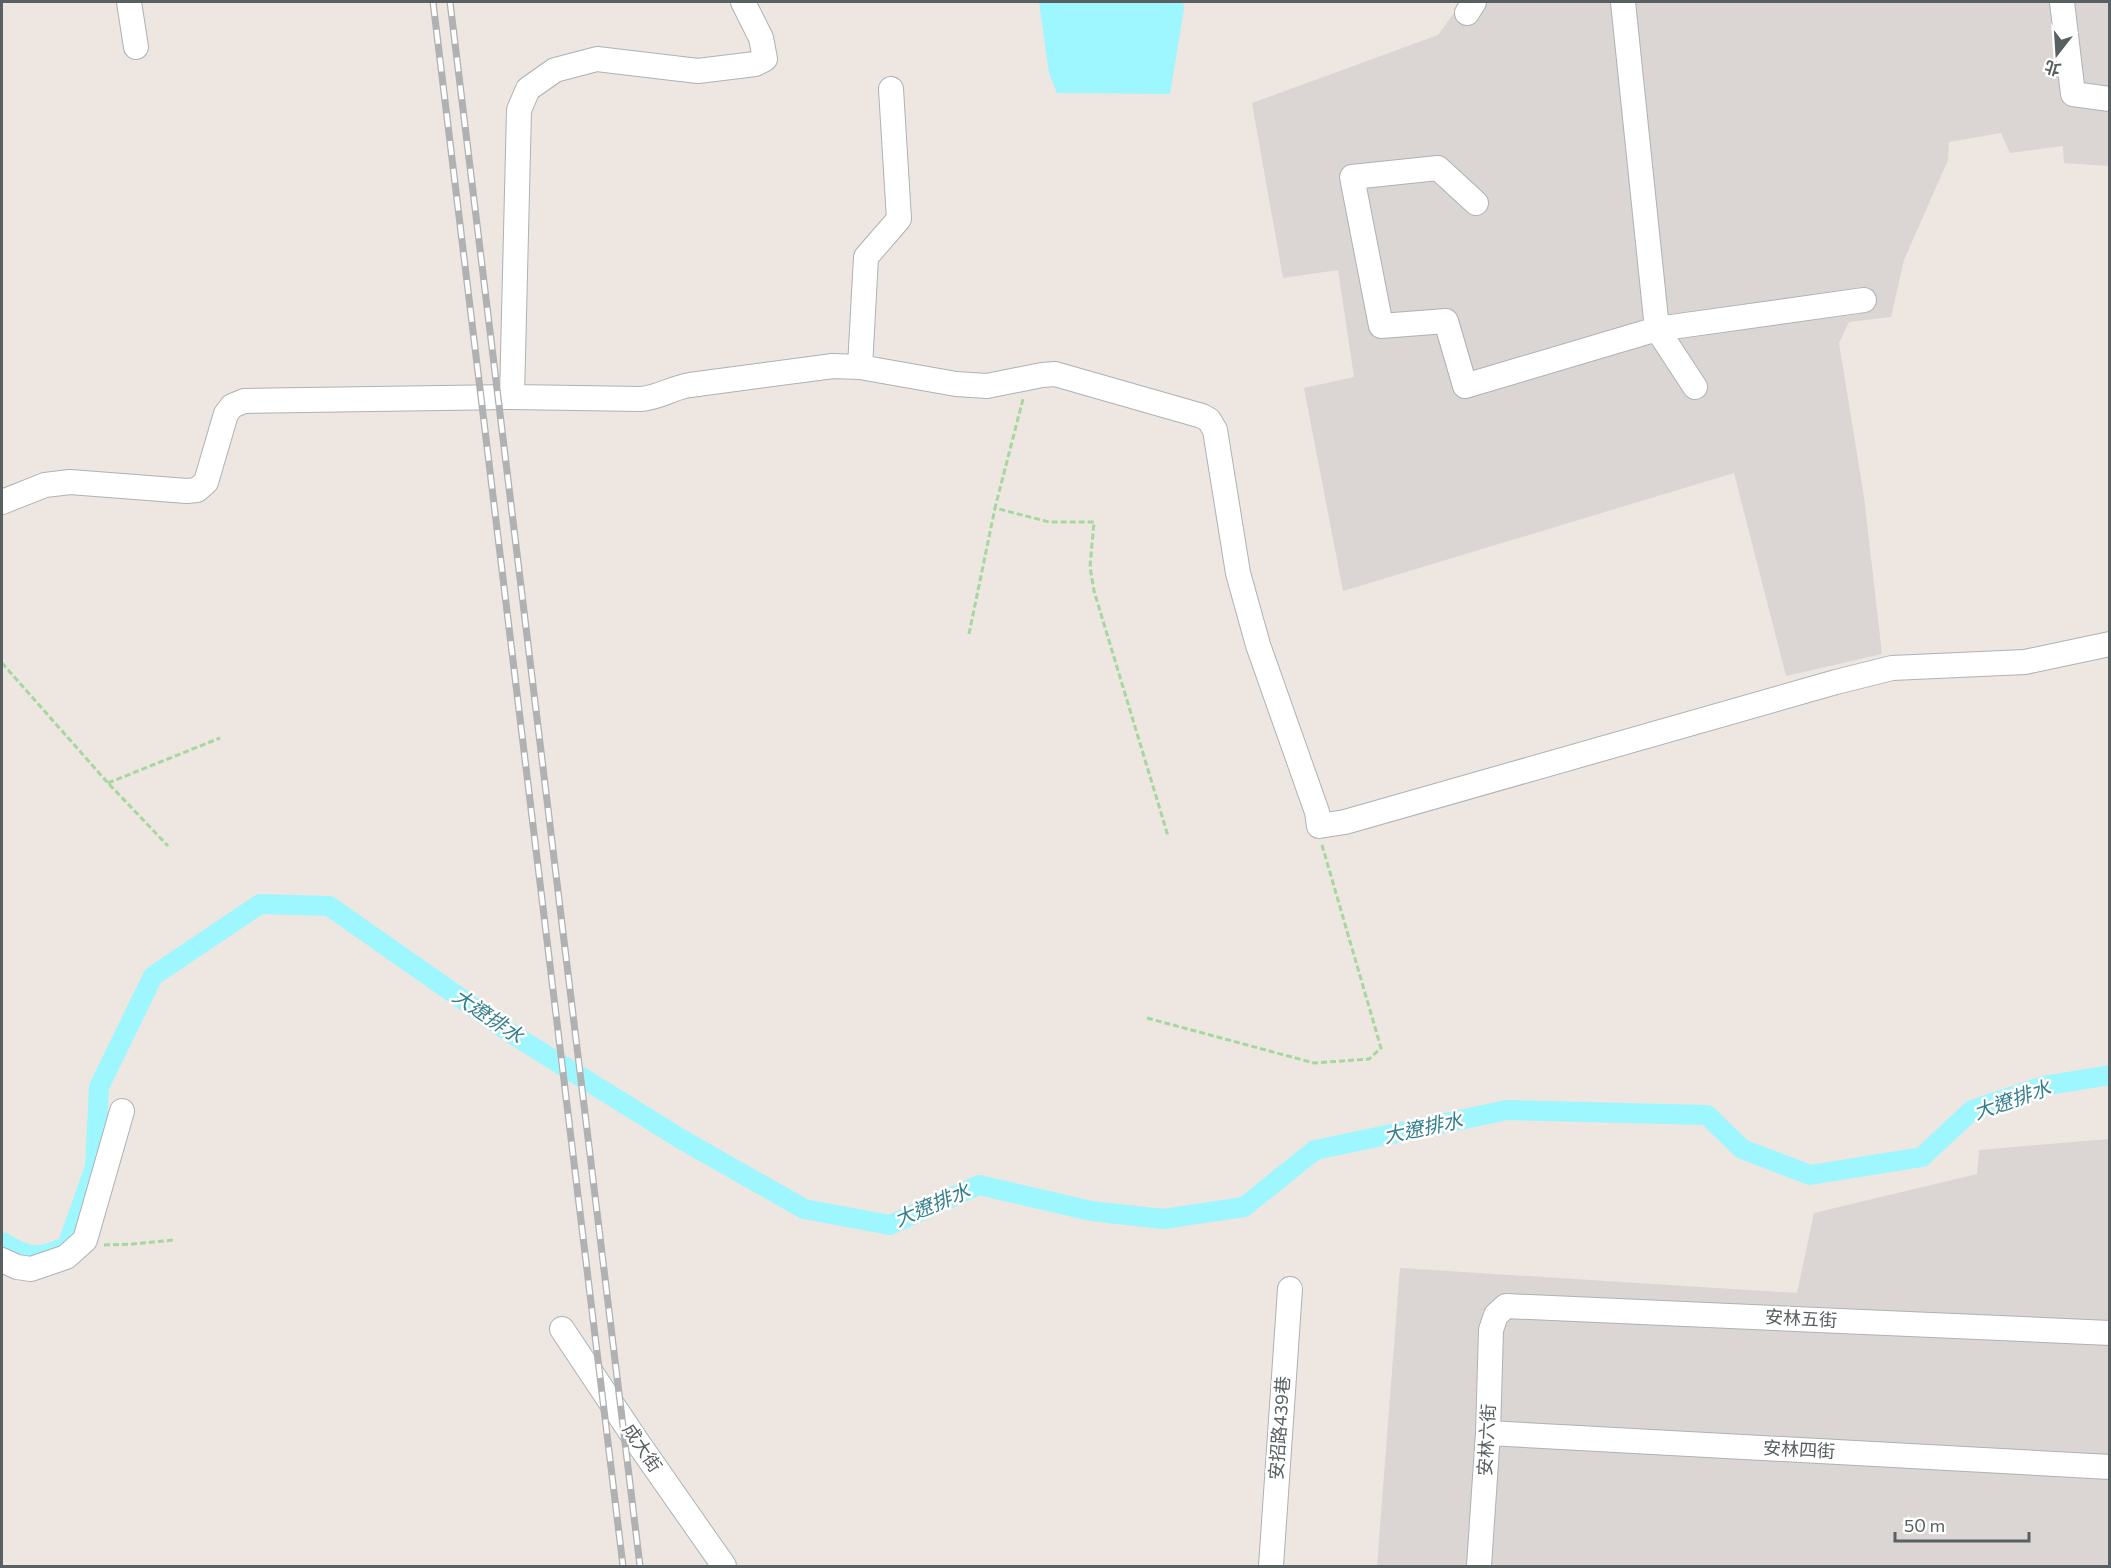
<svg xmlns="http://www.w3.org/2000/svg" width="2111" height="1568" font-family="Commissioner,'Noto Sans TC',sans-serif">
<rect width="100%" height="100%" fill="#ede6e1"/>
<!-- industrial -->
<path fill="#dbd6d3" d="M 1462,2 L 2109,2 L 2109,166 L 2064,163 L 2063,146 L 2010,153 L 2001,133 L 1949,142 L 1948,160 L 1904,260 L 1891,317 L 1849,322 L 1839,343 L 1864,497 L 1882,654 L 1786,676 L 1734,473 L 1343,591 L 1304,388 L 1354,377 L 1338,270 L 1283,278 L 1252,103 L 1438,35 Z
M 2109,1139 L 2109,1566 L 1377,1566 L 1400,1268 L 1797,1293 L 1814,1213 L 1977,1174 L 1979,1150 Z"/>
<!-- water -->
<path fill="#9ef7ff" d="M 1039,2 L 1183,2 L 1184,9 L 1170,94 L 1057,93 L 1049,73 Z"/>
<g fill="none" stroke-linecap="round" stroke-linejoin="round">
<!-- canal -->
<path stroke="#9ef7ff" stroke-width="20" d="M 2,1242 C 29,1258 38,1260 67,1246 L 95,1167 L 99,1087 L 153,976 L 260,904 L 329,906 L 512,1034 L 681,1139 L 804,1209 L 890,1225 L 979,1185 L 1091,1211 L 1163,1219 L 1244,1207 L 1315,1150 L 1507,1110 L 1707,1115 L 1742,1149 L 1810,1175 L 1922,1157 L 1972,1110 L 2043,1086 L 2110,1075"/>
<defs>
<path id="minor" d="M 129,2 L 136,47
M 1623,2 L 1657,329 L 1695,387
M 2062,2 L 2073,94 L 2110,99
M 1467,13 L 1474,2
M 1476,203 L 1438,168 L 1352,177 L 1381,326 L 1446,321 L 1465,386 L 1657,329 L 1864,300
M 860,367 L 866,257 L 899,219 L 891,89
M 512,397 L 519,110 L 528,89 L 555,70 L 597,59 L 698,71 L 755,64 L 765,59 L 761,38 L 743,2
M 2,502 L 45,485 L 70,482 L 187,491 L 197,490 L 206,482 L 226,414 L 232,406 L 244,401 L 512,397 L 641,399 C 661,397 671,388 690,385 L 833,366 L 860,367 L 956,384 L 987,386 L 1042,375 L 1055,374 L 1202,416 L 1209,420 L 1215,430 L 1238,573 L 1258,645 L 1317,812 L 1319,826 L 1345,822 L 1836,682 L 1892,668 L 2025,662 L 2110,644
M 2,1260 L 17,1267 L 31,1269 L 66,1257 L 85,1240 L 122,1111
M 562,1329 L 638,1443 L 724,1566
M 1488,1433 L 2110,1467
M 1271,1566 L 1290,1289
M 1479,1566 L 1488,1433 L 1491,1330 L 1496,1315 L 1506,1306 L 2110,1333"/>
</defs>
<!-- minor casing -->
<use href="#minor" stroke="#adb2b4" stroke-width="26"/>
<!-- path -->
<path stroke="#a5d7a0" stroke-width="3" stroke-dasharray="6 3" stroke-linecap="butt" d="M 1023,399 L 995,508 L 1049,522 L 1094,522 L 1090,567 L 1094,591 L 1168,836
M 969,634 L 995,508
M 2,663 L 108,783 L 168,846
M 108,783 L 220,738
M 1147,1018 L 1314,1063 L 1369,1059 L 1381,1048 L 1322,845
M 104,1245 L 133,1244 L 174,1240"/>
<!-- minor -->
<use href="#minor" stroke="#fff" stroke-width="24"/>
<defs>
<path id="rail" d="M 433,2 L 623,1566
M 450,2 L 640,1566"/>
</defs>
<!-- rail casing -->
<use href="#rail" stroke="#b0b1b2" stroke-width="7"/>
<!-- rail -->
<use href="#rail" stroke="#fff" stroke-width="4.5" stroke-dasharray="14" stroke-linecap="butt"/>
</g>
<g text-anchor="middle" stroke-width="5" stroke-linejoin="round" paint-order="stroke">
<!-- street labels -->
<g font-size="18" fill="#596062" stroke="#fff">
<text transform="translate(1801 1319) rotate(3)" y="6">安林五街</text>
<text transform="translate(1280 1428) rotate(-86)" y="6">安招路439巷</text>
<text transform="translate(1487 1440) rotate(-87)" y="6">安林六街</text>
<text transform="translate(642 1448) rotate(56)" y="6">成大街</text>
<text transform="translate(1799 1450) rotate(3)" y="6">安林四街</text>
</g>
<!-- water labels -->
<g font-size="20" font-style="italic" fill="#337f8e" stroke="#fff">
<text transform="translate(488 1016) rotate(34)" y="7">大遼排水</text>
<text transform="translate(2012 1100) rotate(-19)" y="7">大遼排水</text>
<text transform="translate(1423 1128) rotate(-12)" y="7">大遼排水</text>
<text transform="translate(932 1205) rotate(-23)" y="7">大遼排水</text>
</g>
</g>
<!-- border -->
<rect width="2111" height="1568" fill="none" stroke="#596062" stroke-width="6"/>
<!-- north arrow -->
<g transform="translate(2057 54) rotate(197)" stroke="#ffffff" stroke-width="4.5" paint-order="stroke">
<path d="M0-4.5L10 22L0 15L-10 22Z" fill="#596062"/>
<text y="-9" font-size="16" font-weight="bold" text-anchor="middle" fill="#596062">北</text>
</g>
<!-- scale -->
<path d="M1895 1532v9h134v-9" fill="none" stroke="#596062" stroke-width="3"/>
<text x="1904" y="1532" font-size="18" fill="#596062" stroke="#ffffff" stroke-width="4.5" paint-order="stroke">50 m</text>
</svg>
